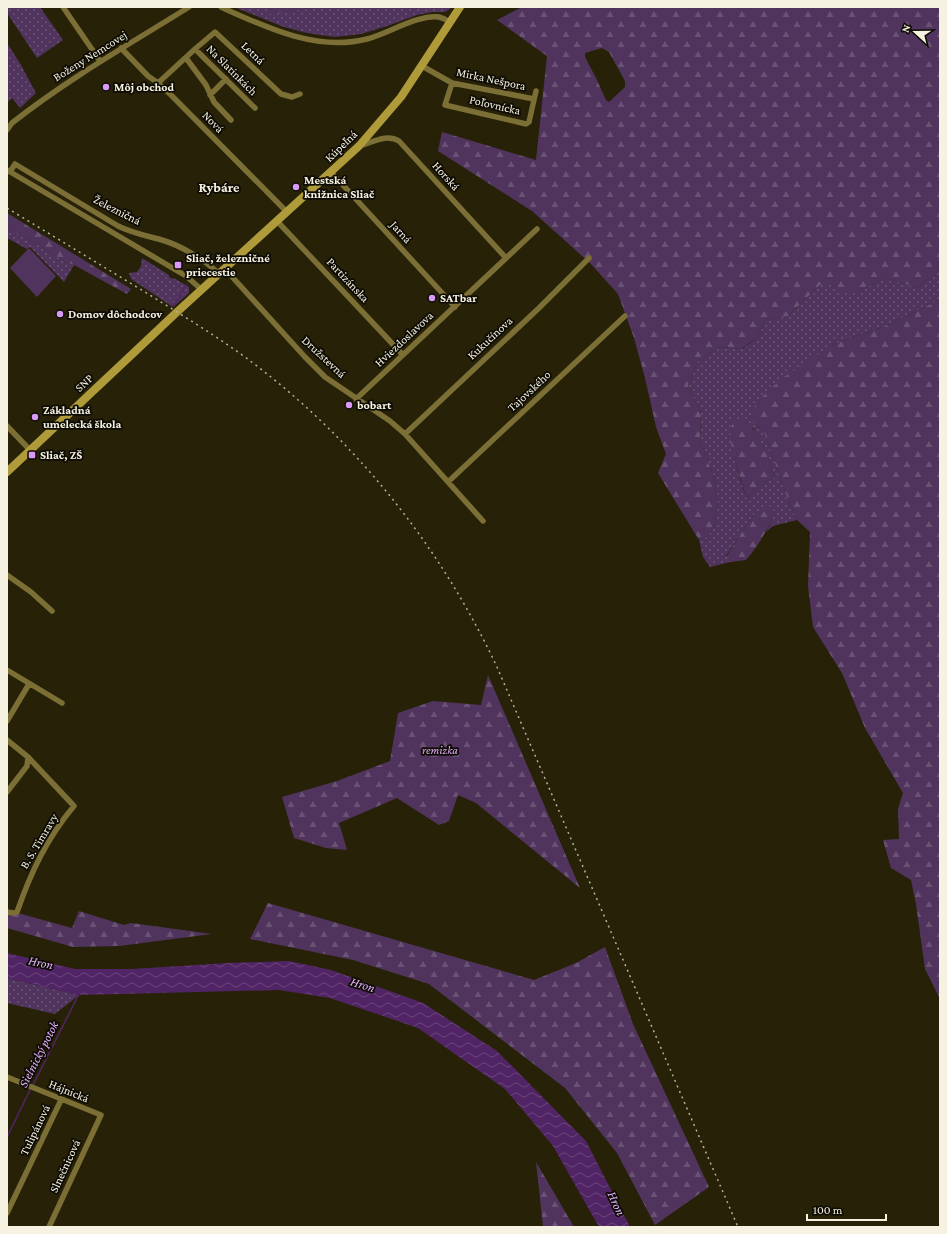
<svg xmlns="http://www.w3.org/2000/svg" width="947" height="1234" font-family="'Crimson Pro',serif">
<defs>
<pattern id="green-dots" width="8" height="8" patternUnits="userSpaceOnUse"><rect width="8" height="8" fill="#50345e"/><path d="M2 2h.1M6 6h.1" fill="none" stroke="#6a5275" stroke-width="1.8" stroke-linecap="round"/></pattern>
<pattern id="forest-firs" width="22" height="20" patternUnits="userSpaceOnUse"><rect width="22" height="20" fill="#50345e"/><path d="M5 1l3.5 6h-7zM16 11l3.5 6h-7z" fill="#6a5275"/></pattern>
<pattern id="water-waves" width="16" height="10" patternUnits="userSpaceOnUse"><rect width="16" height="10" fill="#512565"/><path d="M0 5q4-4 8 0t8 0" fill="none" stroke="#6b457b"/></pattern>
</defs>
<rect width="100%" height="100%" fill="#272108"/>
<!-- green -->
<path fill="url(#green-dots)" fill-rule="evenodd" d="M 7,7 L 40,7 L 63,40 L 37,58 L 7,13 Z
M 234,7 L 271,7 L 265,14 L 309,8 L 309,7 L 453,7 L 445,12 L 432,12 L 417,15 L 387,26 L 361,34 L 335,37 L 307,33 L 284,27 Z
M 7,43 L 21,65 L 36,93 L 20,108 L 12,98 L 7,103 Z
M 7,226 L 23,237 L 39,245 L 65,262 L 74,265 L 64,282 L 30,247 L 27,249 L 7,238 Z
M 142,258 L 169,275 L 169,277 L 173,279 L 174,278 L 189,287 L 189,293 L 173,307 L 131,279 L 129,273 L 137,272 L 141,266 Z
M 940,266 L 940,299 L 927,306 L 888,325 L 832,345 L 750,420 L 764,432 L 788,500 L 797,520 L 773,526 L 766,532 L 775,513 L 756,512 L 745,527 L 726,556 L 731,557 L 730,562 L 710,567 L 703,557 L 699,540 L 708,536 L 714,527 L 718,504 L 714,478 L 700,440 L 701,413 L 688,386 L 698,361 L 720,347 L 742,349 L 758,337 L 765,320 L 788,316 L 820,285 L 831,285 L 858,291 L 886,278 L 918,288 L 924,281 L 935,276 ZM 731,424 L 753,428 L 763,446 L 775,477 L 759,486 L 747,498 C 737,474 731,449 731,424 Z
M 7,978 L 79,995 L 55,1014 L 7,1003 Z"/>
<!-- forest -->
<path fill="url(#forest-firs)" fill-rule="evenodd" d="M 271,7 L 309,7 L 309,8 L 264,15 Z
M 522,7 L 940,7 L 940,266 L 935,276 L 924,281 L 918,288 L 886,278 L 858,291 L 839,294 L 831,285 L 820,285 L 788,316 L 765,320 L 758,337 L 741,349 L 720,347 L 698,361 L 688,386 L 701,413 L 700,440 L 714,478 L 718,504 L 714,527 L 708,536 L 699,540 L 658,473 L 666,454 L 656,427 L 645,378 L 634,338 L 618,294 L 591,264 L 532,211 L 438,151 L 442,132 L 536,160 L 547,56 L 497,20 ZM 602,48 L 609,52 L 625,81 L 625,87 L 609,102 L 606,100 L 596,78 L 585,57 L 585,53 Z
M 7,213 L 131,289 L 127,294 L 74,265 L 65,262 L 39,245 L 23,237 L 7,226 Z
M 940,299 L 940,999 L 925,969 L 916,904 L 911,880 L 891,868 L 883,840 L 899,839 L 898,809 L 903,793 L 865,728 L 842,673 L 813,627 L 808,586 L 810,532 L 797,520 L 788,500 L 764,432 L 750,420 L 756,403 L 781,379 L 832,345 L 888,325 L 927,306 Z
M 736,418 C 742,421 748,423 752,428 C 763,440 769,462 775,477 L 759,486 L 747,498 C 741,480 723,435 734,419 Z
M 771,506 L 775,513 C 767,530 759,545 746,560 L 730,562 L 730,557 L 726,557 L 745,527 L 756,512 Z
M 488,675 L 580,888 L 476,803 L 458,795 L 449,821 L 439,825 L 397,798 L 339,823 L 347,850 L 326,848 L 294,838 L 282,797 L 337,781 L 390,761 L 398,713 L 433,701 L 481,705 Z
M 268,903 L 534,980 L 576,963 L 605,947 L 633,1024 L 709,1187 L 655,1225 L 617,1153 L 565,1088 L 429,984 L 353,960 L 250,939 Z
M 7,910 L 72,928 L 79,911 L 124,925 L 131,923 L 212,934 L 119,946 L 73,947 L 7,928 Z
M 536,1162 L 574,1227 L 543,1227 Z"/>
<!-- pitch -->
<path fill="#50345e" d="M 29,248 L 56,276 L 37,297 L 10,268 Z"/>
<!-- water -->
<path fill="url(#water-waves)" d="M 7,953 L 75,969 L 132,969 L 229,963 L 289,961 L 331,970 L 423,1003 L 497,1051 L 586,1141 L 630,1227 L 599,1227 L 553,1146 L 505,1089 L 418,1028 L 330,998 L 279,990 L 79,995 L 7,978 Z"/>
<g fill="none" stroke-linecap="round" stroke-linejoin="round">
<!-- stream -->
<path stroke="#512565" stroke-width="1.5" d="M 172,306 L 179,298 L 186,285
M 33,1085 L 79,994
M 7,1137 L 31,1088"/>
<!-- street -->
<path stroke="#7b6f36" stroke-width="5.5" d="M 63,7 L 100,61
M 221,7 C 265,27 317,52 367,39 C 387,34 419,14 439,17 C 443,18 447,20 450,22
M 121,48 L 148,76 L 158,83 L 171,95 L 287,212
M 195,49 L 215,32 L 281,94 L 292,97 L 300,94
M 186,58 L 206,85 L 214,102 L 231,120
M 422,66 L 452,83 L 534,99
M 158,83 L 195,49 L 255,108
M 452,83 L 445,105 L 526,124 L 529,122 L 536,91
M 210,95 L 226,79
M 7,130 L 12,123 C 68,79 128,45 189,7
M 359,146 C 372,143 386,133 399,141 L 506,258
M 7,170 L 186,276 L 202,290
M 10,172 L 15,164 L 118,226 C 132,233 147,236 162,240 C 182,246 205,260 219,274
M 331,172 L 455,307
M 277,221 L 403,355
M 225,269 L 305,357 L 325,377 L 390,421 L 405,434 L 483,521
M 356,399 L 537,229
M 7,426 L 30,450
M 405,434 L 539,308 L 589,258
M 448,482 L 625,316
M 7,575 L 31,592 L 52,611
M 7,670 L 62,703
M 7,721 L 29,684
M 7,740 L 28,757 L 74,806 C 47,838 31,872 17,912 L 14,913 L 7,912
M 7,792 L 27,766 L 28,757
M 7,1077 L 101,1115 L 49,1227
M 7,1213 L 61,1100"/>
<!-- secondary -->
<path stroke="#af9b39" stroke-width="8" d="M 7,472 L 177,312 L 359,146 L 401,97 L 460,7"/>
<!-- rail -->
<path stroke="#b5b19e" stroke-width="1.5" stroke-dasharray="2 4" stroke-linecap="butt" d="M 7,208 C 53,236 99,264 145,292 C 180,314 215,335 249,360 C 356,440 440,546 497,667 L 738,1227"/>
</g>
<!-- markers -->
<g fill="#d99af7" stroke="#0d0b03" stroke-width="1.5">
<circle cx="106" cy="87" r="4"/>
<circle cx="296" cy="187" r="4"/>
<rect x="174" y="261" width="8" height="8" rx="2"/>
<circle cx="432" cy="298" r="4"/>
<circle cx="60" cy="314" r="4"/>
<circle cx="349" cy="405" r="4"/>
<circle cx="35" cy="417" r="4"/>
<rect x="28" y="451" width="8" height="8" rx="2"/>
</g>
<g text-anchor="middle" stroke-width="3.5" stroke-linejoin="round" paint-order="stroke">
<!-- street labels -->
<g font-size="12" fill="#f5f2e2" stroke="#0d0b03">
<text transform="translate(253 53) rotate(44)" y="4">Letná</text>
<text transform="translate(90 56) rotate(-32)" y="4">Boženy Nemcovej</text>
<text transform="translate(232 70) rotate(45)" y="4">Na Slatinkách</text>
<text transform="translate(491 79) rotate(12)" y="4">Mirka Nešpora</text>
<text transform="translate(495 105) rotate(13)" y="4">Poľovnícka</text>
<text transform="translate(213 122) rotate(45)" y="4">Nová</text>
<text transform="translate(341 146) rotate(-44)" y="4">Kúpeľná</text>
<text transform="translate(446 176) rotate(48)" y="4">Horská</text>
<text transform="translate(117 210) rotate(27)" y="4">Železničná</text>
<text transform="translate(401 232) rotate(48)" y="4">Jarná</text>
<text transform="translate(348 280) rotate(47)" y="4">Partizánska</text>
<text transform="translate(490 338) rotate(-43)" y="4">Kukučínova</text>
<text transform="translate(404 339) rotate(-43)" y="4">Hviezdoslavova</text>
<text transform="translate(324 357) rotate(43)" y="4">Družstevná</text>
<text transform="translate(84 383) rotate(-43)" y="4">SNP</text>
<text transform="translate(529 391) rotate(-43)" y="4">Tajovského</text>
<text transform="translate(39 841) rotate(-59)" y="4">B. S. Timravy</text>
<text transform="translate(69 1091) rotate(22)" y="4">Hájnická</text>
<text transform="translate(35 1130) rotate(-64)" y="4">Tulipánová</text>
<text transform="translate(65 1166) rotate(-65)" y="4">Slnečnicová</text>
</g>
<!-- poi labels -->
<g font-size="12" font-weight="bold" fill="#f5f2e2" stroke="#0d0b03" text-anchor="start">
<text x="114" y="91">Môj obchod</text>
<text x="304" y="184">Mestská<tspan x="304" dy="14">knižnica Sliač</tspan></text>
<text x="186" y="262">Sliač, železničné<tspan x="186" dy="14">priecestie</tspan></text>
<text x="440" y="302">SATbar</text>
<text x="68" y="318">Domov dôchodcov</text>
<text x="357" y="409">bobart</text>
<text x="43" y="414">Základná<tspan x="43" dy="14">umelecká škola</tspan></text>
<text x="40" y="459">Sliač, ZŠ</text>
</g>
<!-- park labels -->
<g font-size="12" font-style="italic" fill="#e0aef9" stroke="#0d0b03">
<text x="440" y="754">remizka</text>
</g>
<!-- water labels -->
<g font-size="13" font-style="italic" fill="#e3b1fc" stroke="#0d0b03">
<text transform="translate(41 962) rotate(12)" y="5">Hron</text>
<text transform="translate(363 984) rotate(18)" y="5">Hron</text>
<text transform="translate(38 1054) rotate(-63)" y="5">Sielnický potok</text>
<text transform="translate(617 1203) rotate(65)" y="5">Hron</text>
</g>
<!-- quarter labels -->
<g font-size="14" font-weight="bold" fill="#f5f2e2" stroke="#0d0b03">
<text x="219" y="192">Rybáre</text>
</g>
</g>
<!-- border -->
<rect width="947" height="1234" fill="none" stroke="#f5f2e2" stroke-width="16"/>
<!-- north arrow -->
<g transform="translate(915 32) rotate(291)" stroke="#0d0b03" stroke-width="3" paint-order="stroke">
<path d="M0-3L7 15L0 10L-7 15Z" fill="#f5f2e2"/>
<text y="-6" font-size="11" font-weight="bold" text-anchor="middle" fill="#f5f2e2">N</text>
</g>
<!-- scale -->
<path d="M807 1214v6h79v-6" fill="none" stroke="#f5f2e2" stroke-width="2"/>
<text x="813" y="1214" font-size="12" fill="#f5f2e2" stroke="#0d0b03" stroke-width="3" paint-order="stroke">100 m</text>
</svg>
